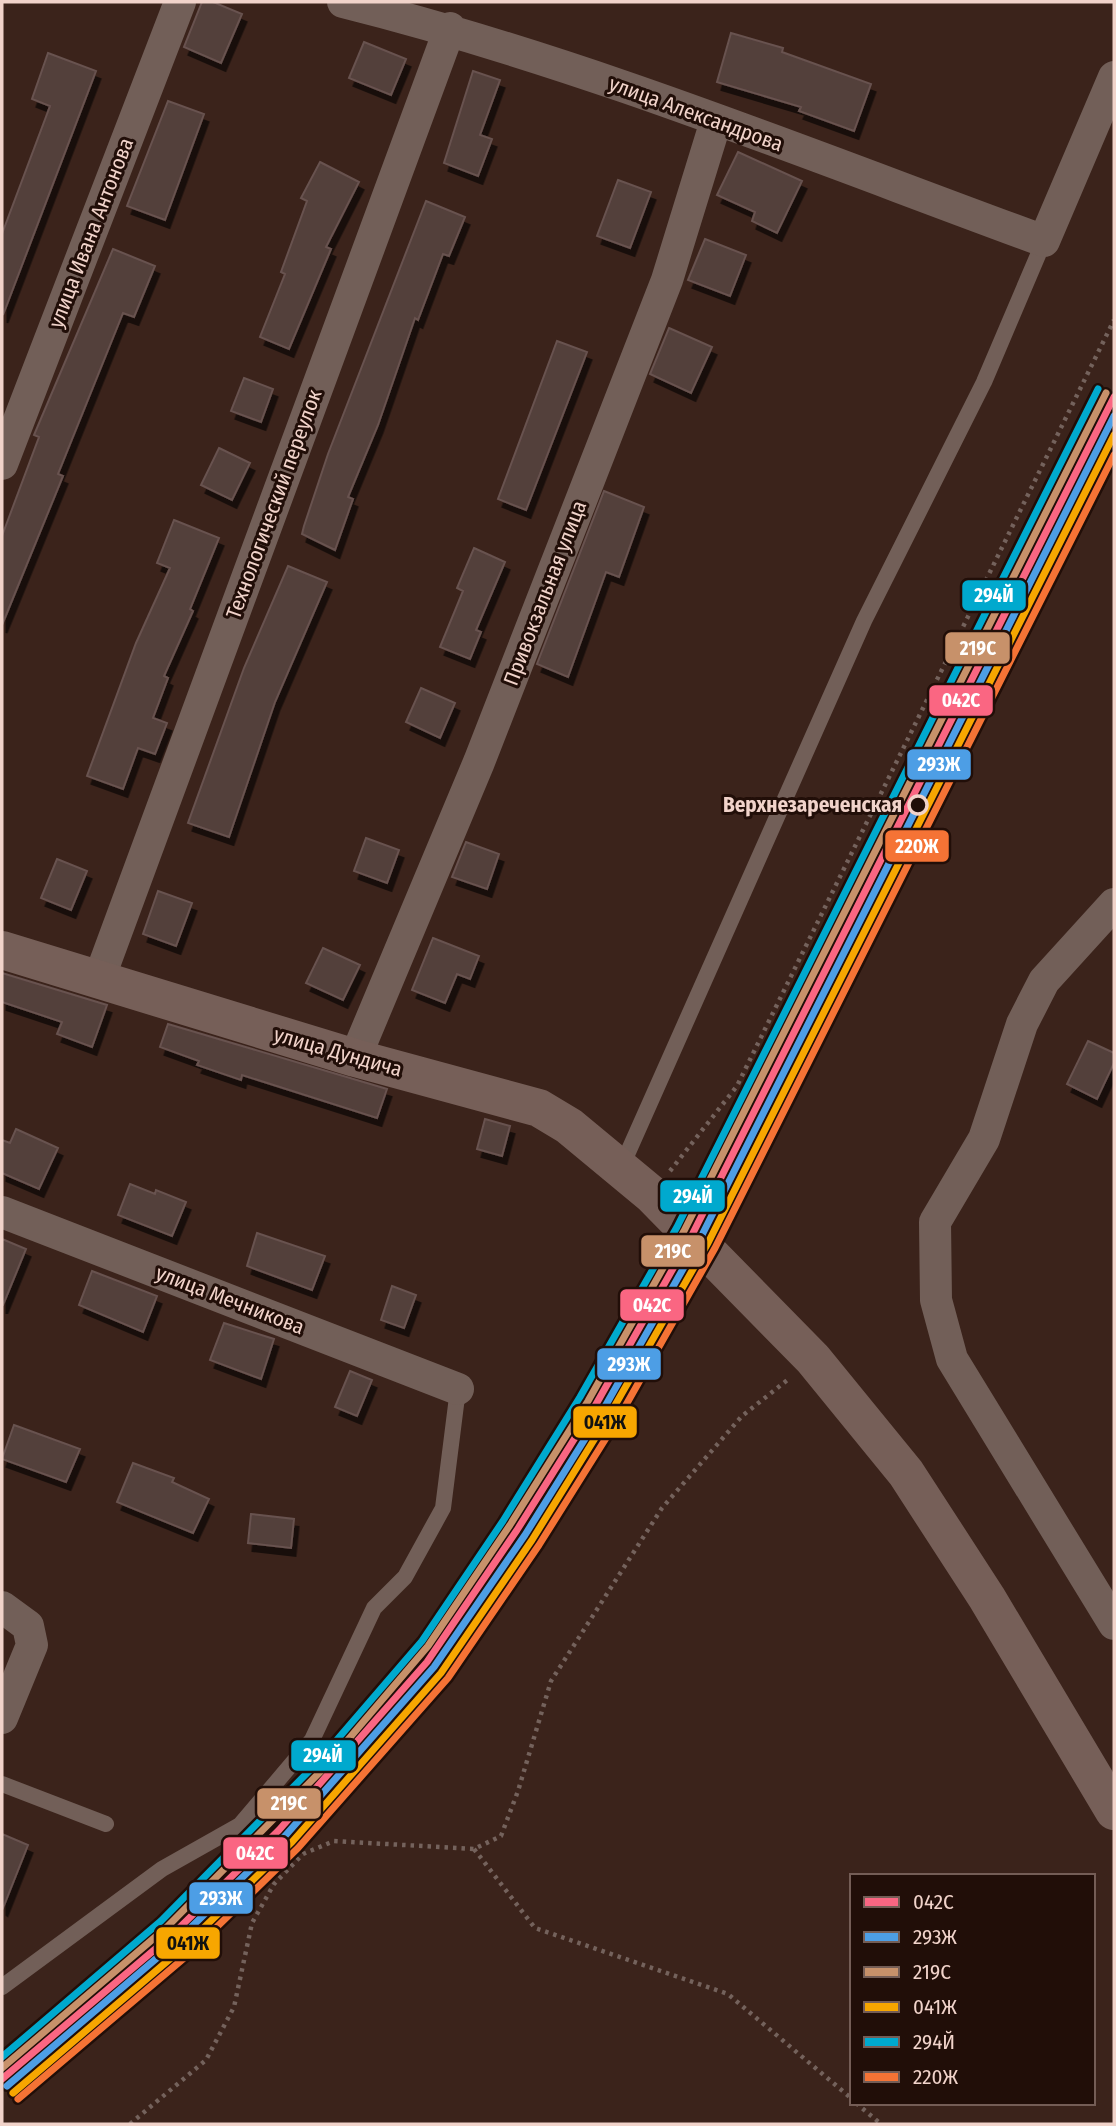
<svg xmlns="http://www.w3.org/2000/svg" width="1116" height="2126" font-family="'Fira Sans Condensed',sans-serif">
<defs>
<filter id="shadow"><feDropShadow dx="4.5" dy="8" stdDeviation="0" flood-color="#0009"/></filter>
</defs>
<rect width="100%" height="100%" fill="#3b231b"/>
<!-- building -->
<path fill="#533f3b" stroke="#68524f" stroke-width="2" filter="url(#shadow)" d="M 202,2 L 213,2 L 242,14 L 221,63 L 184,47 Z
M 731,33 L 783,48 L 782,52 L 871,84 L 854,131 L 799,111 L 801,107 L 717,82 Z
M 364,42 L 406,59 L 391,95 L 349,78 Z
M 48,53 L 96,71 L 3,315 L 2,234 L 50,106 L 32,99 Z
M 473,71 L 500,80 L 480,135 L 492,139 L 478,176 L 444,163 Z
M 168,101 L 204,114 L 165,220 L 127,206 Z
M 738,152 L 802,181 L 777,233 L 752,221 L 755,212 L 717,195 Z
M 320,162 L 359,182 L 326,247 L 331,249 L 289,349 L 260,337 L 285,274 L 281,272 L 307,201 L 301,198 Z
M 618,180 L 651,192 L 630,248 L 597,236 Z
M 426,201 L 465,217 L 449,256 L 443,254 L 418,320 L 415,318 L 378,425 L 348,497 L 353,499 L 335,550 L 302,534 L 304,526 L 328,454 Z
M 705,239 L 746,255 L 730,296 L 688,280 Z
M 113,249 L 155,266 L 134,317 L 123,313 L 58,474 L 63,476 L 2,625 L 2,536 L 39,437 L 34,435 Z
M 669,328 L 712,347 L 691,393 L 650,374 Z
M 557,341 L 587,352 L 526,510 L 498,499 Z
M 244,378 L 273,389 L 261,422 L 231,411 Z
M 219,448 L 250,463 L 232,500 L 201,485 Z
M 604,491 L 644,507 L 619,577 L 606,572 L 568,677 L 537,664 Z
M 174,520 L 219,538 L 190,609 L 193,611 L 164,676 L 168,678 L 153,718 L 167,723 L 155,754 L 138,748 L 123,789 L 87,776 L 136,643 L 170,568 L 157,563 Z
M 474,548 L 505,562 L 476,630 L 481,632 L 470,659 L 440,647 L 463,591 L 457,588 Z
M 288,566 L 327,582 L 275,702 L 229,837 L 188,823 L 244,668 Z
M 421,688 L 455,703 L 440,738 L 406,722 Z
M 366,838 L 399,850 L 387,883 L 354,871 Z
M 466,842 L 499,854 L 487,889 L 452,877 Z
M 57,859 L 87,871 L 71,910 L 41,898 Z
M 158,891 L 192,903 L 176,946 L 143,934 Z
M 433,938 L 479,956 L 470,979 L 457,974 L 445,1003 L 412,990 Z
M 323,948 L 360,965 L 343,1000 L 306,983 Z
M 2,973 L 107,1005 L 92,1047 L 57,1034 L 62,1022 L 2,1002 Z
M 168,1024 L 387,1089 L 377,1118 L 242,1075 L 241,1080 L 197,1065 L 199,1061 L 160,1047 Z
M 1088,1041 L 1114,1053 L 1114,1063 L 1097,1099 L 1067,1084 Z
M 485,1119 L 510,1126 L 502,1156 L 477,1149 Z
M 16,1129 L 58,1148 L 39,1189 L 2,1173 L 2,1140 L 10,1143 Z
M 130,1184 L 155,1194 L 156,1190 L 186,1202 L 172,1236 L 118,1215 Z
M 257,1233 L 325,1256 L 312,1290 L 247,1266 Z
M 2,1239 L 26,1249 L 3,1305 L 2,1305 Z
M 92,1271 L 157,1296 L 143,1332 L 79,1305 Z
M 392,1286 L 416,1295 L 404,1328 L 381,1320 Z
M 224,1323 L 274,1339 L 261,1379 L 210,1360 Z
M 350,1371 L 372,1380 L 357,1416 L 335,1407 Z
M 14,1425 L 80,1449 L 66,1482 L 2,1459 Z
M 133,1463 L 174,1478 L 172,1482 L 209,1499 L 193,1533 L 117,1502 Z
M 251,1514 L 294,1519 L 291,1548 L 248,1543 Z
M 2,1834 L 28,1845 L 3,1908 L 2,1907 Z"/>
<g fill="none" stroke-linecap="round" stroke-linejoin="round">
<!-- path -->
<path stroke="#74625c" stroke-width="4.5" stroke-dasharray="3.5 5" stroke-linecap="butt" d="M 670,1171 L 737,1086 L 1114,320
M 474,1849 L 535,1928 L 728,1994 L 852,2099
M 856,2103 L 881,2124
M 130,2124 L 206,2060 L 234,2007 L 252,1923 L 274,1884 L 303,1854 L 334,1841 L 474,1849 L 501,1836 L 518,1791 L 551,1681 L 662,1508 L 742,1416 L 790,1378"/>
<!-- lane -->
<path stroke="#725f58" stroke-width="16" d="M 621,1168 L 864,621 L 984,382 L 1044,241
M 2,1784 L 106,1824
M 2,1987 L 162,1869 L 240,1825 L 312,1740 L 374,1608 L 405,1577 L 443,1508 L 458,1389"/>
<!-- street -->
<path stroke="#725f58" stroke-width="32" d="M 343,2 C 583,62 812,156 1044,241 L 1114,77
M 2,464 L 180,2
M 1114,904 L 1044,981 L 1022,1024 L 984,1139 L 935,1222 L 936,1300 L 952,1359 L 1114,1624
M 99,979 L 450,28
M 355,1058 L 479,762 L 667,280 L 716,121
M 2,1212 L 458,1389
M 2,1607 L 28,1626 L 32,1645 L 2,1718"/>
<!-- secondary -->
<path stroke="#765f58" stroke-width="38" d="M 2,950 L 355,1058 L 539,1108 L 569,1126 L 651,1194 L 813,1359 L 906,1473 L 987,1598 L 1114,1811"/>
<defs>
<path id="rail-1" d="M 2,2079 L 173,1934 L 279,1830 L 427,1662 L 517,1530 L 595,1406 L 692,1235 L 1114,397"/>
<path id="rail-2" d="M 7,2086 L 178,1940 L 285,1836 L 434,1667 L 525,1535 L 603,1410 L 700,1239 L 1114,416"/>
<path id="rail-3" d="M 2,2068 L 167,1927 L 323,1769 L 428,1646 L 510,1525 L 588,1401 L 684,1231 L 1106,393"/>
<path id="rail-4" d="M 13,2093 L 184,1947 L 292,1842 L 441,1673 L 532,1540 L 610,1414 L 708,1243 L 1114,435"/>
<path id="rail-5" d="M 2,2057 L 161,1921 L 317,1763 L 422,1641 L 503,1521 L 580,1397 L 677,1227 L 1098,389"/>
<path id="rail-6" d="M 18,2099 L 190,1953 L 298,1848 L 448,1678 L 539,1545 L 618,1419 L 715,1248 L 1114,455"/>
</defs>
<!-- rail-1 casing -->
<use href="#rail-1" stroke="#210e08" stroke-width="12"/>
<!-- rail-2 casing -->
<use href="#rail-2" stroke="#210e08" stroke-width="12"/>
<!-- rail-3 casing -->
<use href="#rail-3" stroke="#210e08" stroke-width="12"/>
<!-- rail-4 casing -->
<use href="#rail-4" stroke="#210e08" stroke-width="12"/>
<!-- rail-5 casing -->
<use href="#rail-5" stroke="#210e08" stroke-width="12"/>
<!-- rail-6 casing -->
<use href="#rail-6" stroke="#210e08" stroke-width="12"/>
<!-- rail-1 -->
<use href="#rail-1" stroke="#fa6682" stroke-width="7"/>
<!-- rail-2 -->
<use href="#rail-2" stroke="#4d9ee5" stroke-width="7"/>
<!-- rail-3 -->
<use href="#rail-3" stroke="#c7916a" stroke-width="7"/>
<!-- rail-4 -->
<use href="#rail-4" stroke="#f7a600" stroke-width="7"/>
<!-- rail-5 -->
<use href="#rail-5" stroke="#00a9ce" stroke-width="7"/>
<!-- rail-6 -->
<use href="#rail-6" stroke="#f57335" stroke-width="7"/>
</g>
<!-- markers -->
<circle fill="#210e08" stroke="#f1d3ca" stroke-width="3.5" cx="918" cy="805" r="9"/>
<g text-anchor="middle" stroke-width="6" stroke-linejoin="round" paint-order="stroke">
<!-- street labels -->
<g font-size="21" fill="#f1d3ca" stroke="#210e08">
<text transform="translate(696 114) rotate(20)" y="7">улица Александрова</text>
<text transform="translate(91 233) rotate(-69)" y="7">улица Ивана Антонова</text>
<text transform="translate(274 504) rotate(-70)" y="7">Технологический переулок</text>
<text transform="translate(545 593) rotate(-69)" y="7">Привокзальная улица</text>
<text transform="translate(338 1052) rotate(16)" y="7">улица Дундича</text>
<text transform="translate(230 1300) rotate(21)" y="7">улица Мечникова</text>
</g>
<!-- stop labels -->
<g font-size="21" font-weight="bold" fill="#f1d3ca" stroke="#210e08" text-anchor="end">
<text x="902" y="812">Верхнезареченская</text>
</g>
</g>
<g stroke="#210e08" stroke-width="2.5">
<rect x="961" y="579" width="66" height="33" rx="7" fill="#00a9ce"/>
<rect x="944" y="631" width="67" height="34" rx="7" fill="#c7916a"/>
<rect x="928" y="684" width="66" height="33" rx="7" fill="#fa6682"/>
<rect x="906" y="748" width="66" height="33" rx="7" fill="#4d9ee5"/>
<rect x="884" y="829" width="66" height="34" rx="7" fill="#f57335"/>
<rect x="659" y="1179" width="67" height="34" rx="7" fill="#00a9ce"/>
<rect x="640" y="1234" width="66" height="34" rx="7" fill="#c7916a"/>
<rect x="619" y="1288" width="66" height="34" rx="7" fill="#fa6682"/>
<rect x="596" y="1347" width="66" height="34" rx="7" fill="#4d9ee5"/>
<rect x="572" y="1405" width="66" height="34" rx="7" fill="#f7a600"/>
<rect x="290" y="1739" width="67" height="33" rx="7" fill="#00a9ce"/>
<rect x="256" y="1787" width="66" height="33" rx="7" fill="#c7916a"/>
<rect x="222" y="1836" width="67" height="34" rx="7" fill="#fa6682"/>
<rect x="188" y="1881" width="66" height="34" rx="7" fill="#4d9ee5"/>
<rect x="155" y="1926" width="66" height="34" rx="7" fill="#f7a600"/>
</g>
<g font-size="19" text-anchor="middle" font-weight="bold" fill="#fff">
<text x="994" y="602">294Й</text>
<text x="978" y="655">219С</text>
<text x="961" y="707">042С</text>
<text x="939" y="771">293Ж</text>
<text x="917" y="853">220Ж</text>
<text x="693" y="1203">294Й</text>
<text x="673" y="1258">219С</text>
<text x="652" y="1312">042С</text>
<text x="629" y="1371">293Ж</text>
<text x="323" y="1762">294Й</text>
<text x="289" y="1810">219С</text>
<text x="255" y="1860">042С</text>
<text x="221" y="1905">293Ж</text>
</g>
<g font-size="19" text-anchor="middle" font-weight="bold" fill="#111">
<text x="605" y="1429">041Ж</text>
<text x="188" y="1950">041Ж</text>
</g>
<!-- border -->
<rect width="1116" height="2126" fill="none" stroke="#f1d3ca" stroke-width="7"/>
<!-- legend -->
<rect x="850" y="1874" width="245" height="231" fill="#210e08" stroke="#745d56" stroke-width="2"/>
<rect x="864" y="1897" width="35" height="10" fill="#fa6682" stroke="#745d56" stroke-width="2"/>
<text x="913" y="1909" font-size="21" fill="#f1d3ca">042С</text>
<rect x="864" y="1932" width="35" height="10" fill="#4d9ee5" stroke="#745d56" stroke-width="2"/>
<text x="913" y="1944" font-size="21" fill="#f1d3ca">293Ж</text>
<rect x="864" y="1967" width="35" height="10" fill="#c7916a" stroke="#745d56" stroke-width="2"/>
<text x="913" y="1979" font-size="21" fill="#f1d3ca">219С</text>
<rect x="864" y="2002" width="35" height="10" fill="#f7a600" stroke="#745d56" stroke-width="2"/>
<text x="913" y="2014" font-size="21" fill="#f1d3ca">041Ж</text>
<rect x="864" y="2037" width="35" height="10" fill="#00a9ce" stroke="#745d56" stroke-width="2"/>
<text x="913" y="2049" font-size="21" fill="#f1d3ca">294Й</text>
<rect x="864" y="2072" width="35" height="10" fill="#f57335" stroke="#745d56" stroke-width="2"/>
<text x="913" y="2084" font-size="21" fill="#f1d3ca">220Ж</text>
</svg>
